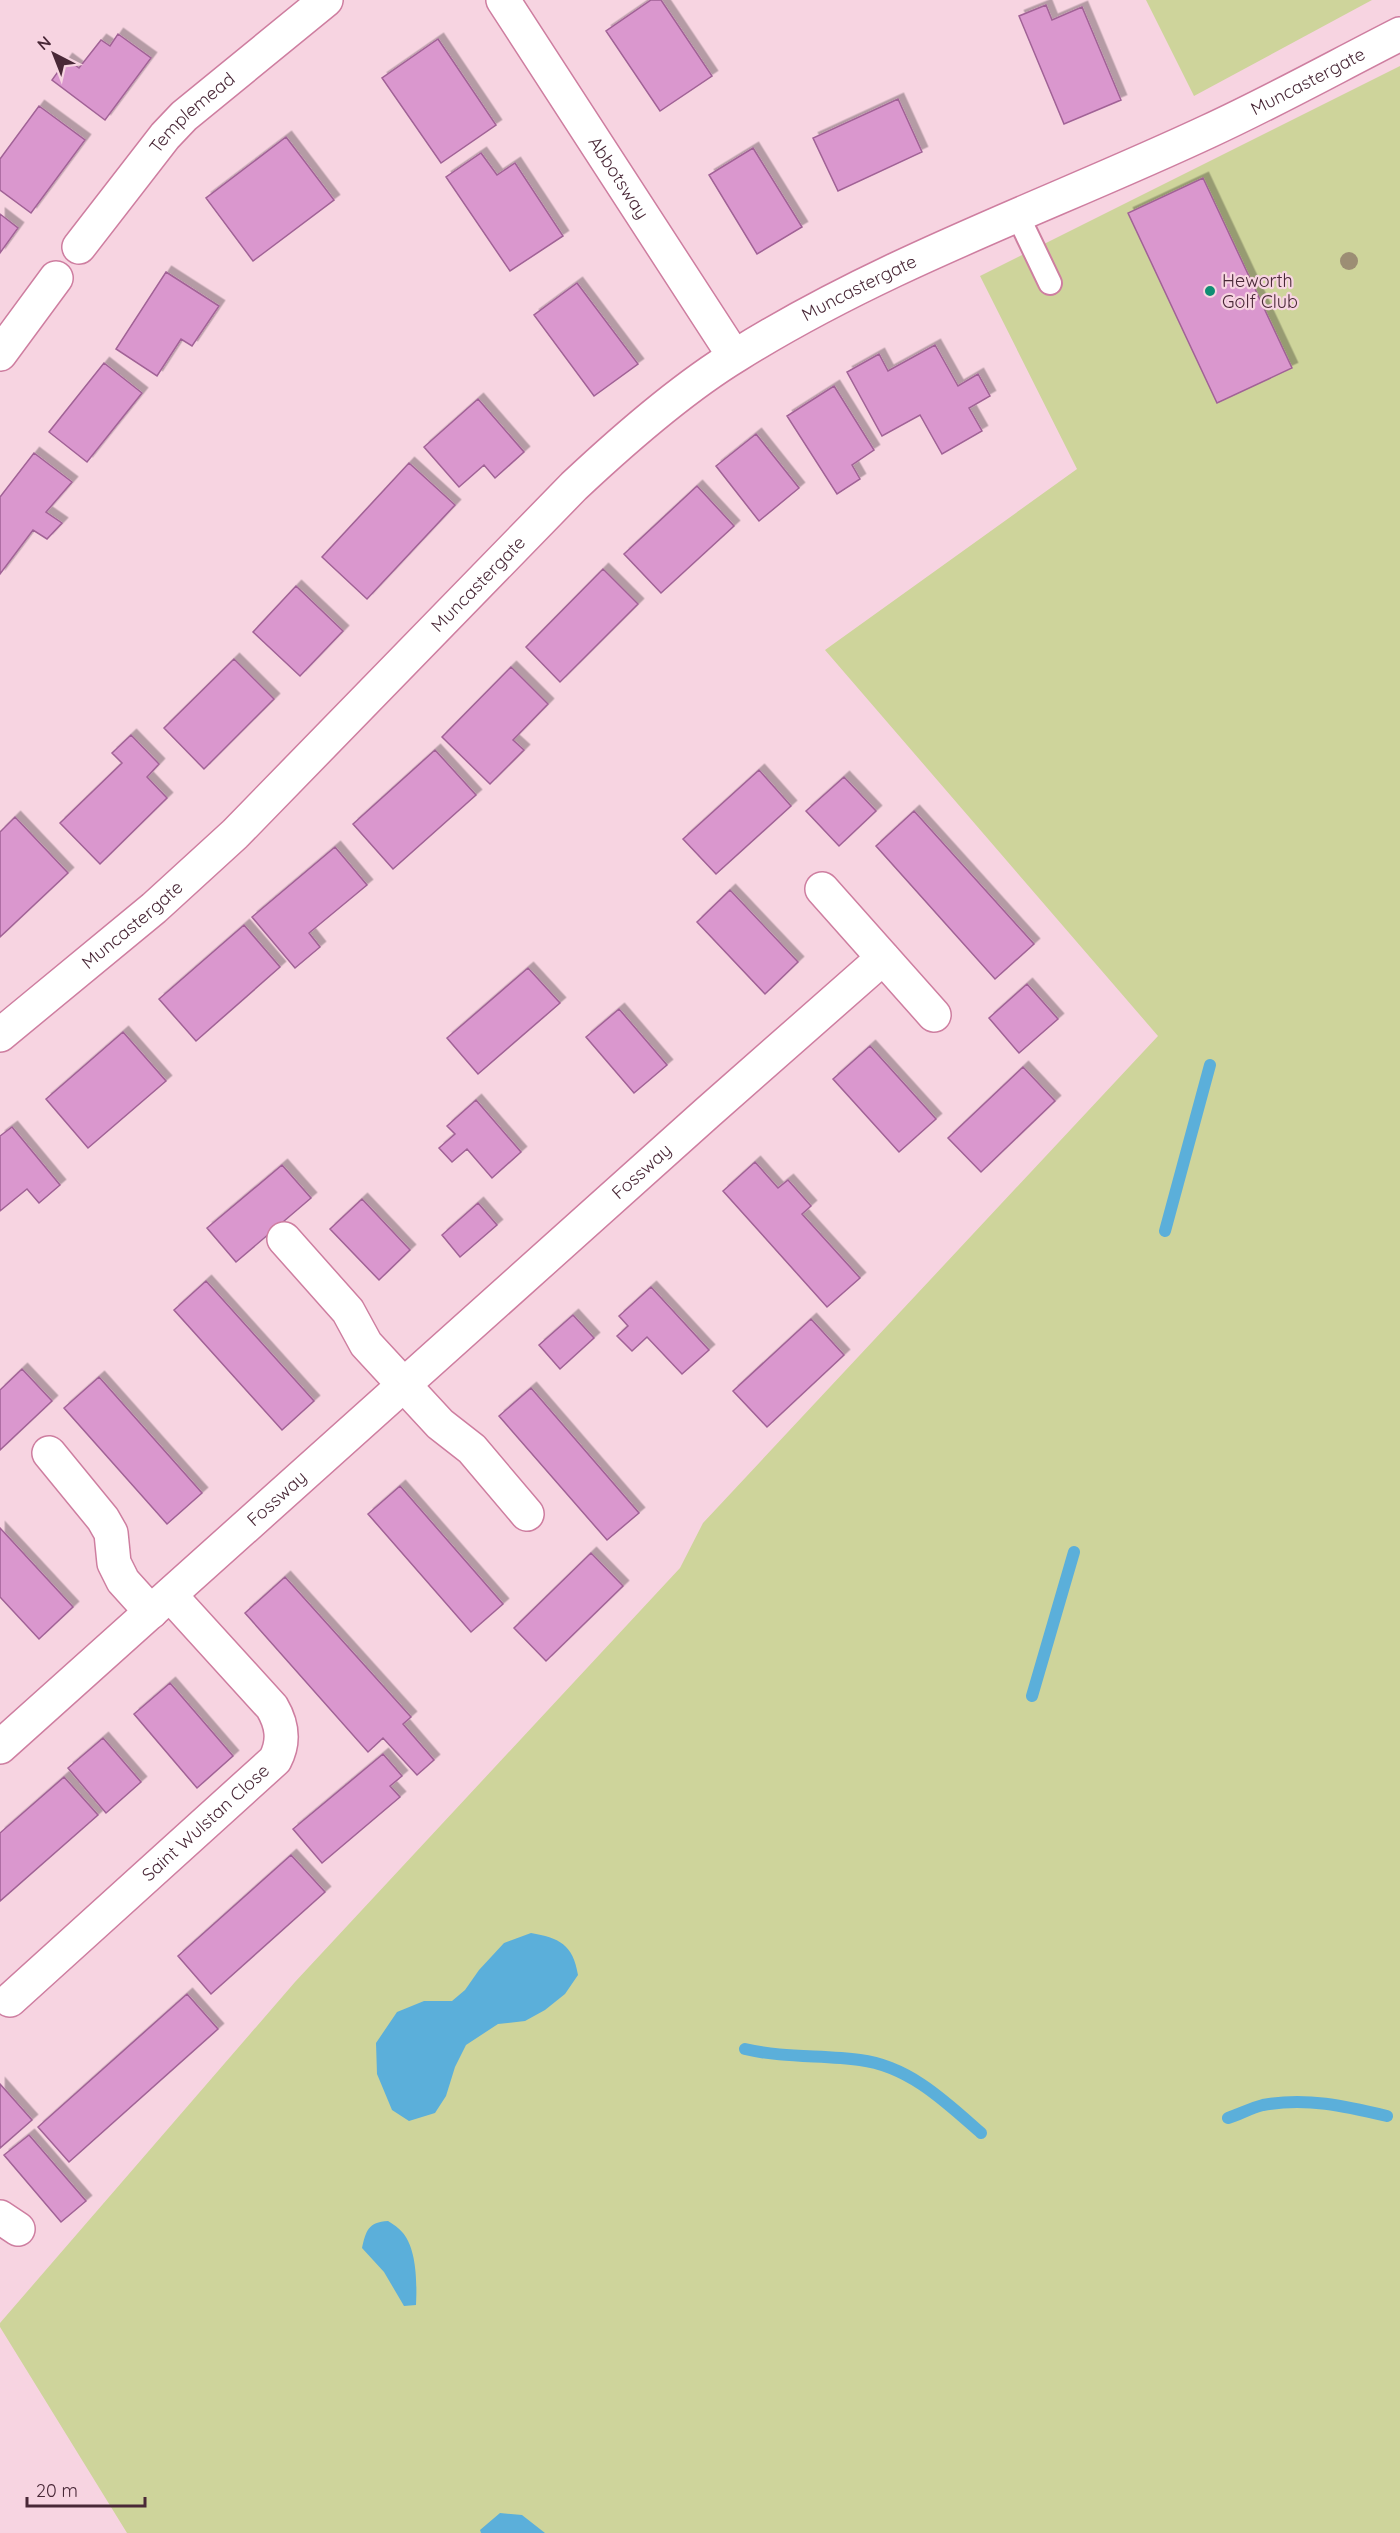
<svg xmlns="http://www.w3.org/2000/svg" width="1400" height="2533" font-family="Quicksand,sans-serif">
<defs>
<filter id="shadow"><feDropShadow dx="5.5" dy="-5.5" stdDeviation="0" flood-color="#0004"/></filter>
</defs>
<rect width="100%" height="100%" fill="#f7d4e1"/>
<!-- green -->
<path fill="#ced49b" d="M 1146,0 L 1372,0 L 1194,96 Z
M 1400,66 L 1400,2533 L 127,2533 L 0,2327 L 0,2323 L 295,1982 L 680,1568 L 703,1523 L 1158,1036 L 825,650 L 1077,469 L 980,276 Z"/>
<!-- water -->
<path fill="#5bafda" d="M 531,1933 C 559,1938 573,1944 578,1975 L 565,1994 L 545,2010 L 525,2021 L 498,2024 L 466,2045 L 455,2067 L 446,2096 L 435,2113 L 409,2121 L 392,2110 L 377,2074 L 376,2043 L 397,2012 L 424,2001 L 452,2001 L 465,1990 L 479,1970 L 504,1943 Z
M 388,2221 C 393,2224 399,2228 403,2233 C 417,2250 417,2284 416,2305 L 404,2306 L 384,2272 L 362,2248 C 366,2231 368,2222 388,2221 Z
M 500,2513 L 522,2515 L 545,2533 L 481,2533 L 480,2530 Z"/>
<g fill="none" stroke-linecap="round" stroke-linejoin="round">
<!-- stream -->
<path stroke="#5bafda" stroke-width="12" d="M 1165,1231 L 1210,1065
M 1032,1696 L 1074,1552
M 745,2049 C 783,2058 822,2055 860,2060 C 909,2066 946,2102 981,2133
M 1228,2118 C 1240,2114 1251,2108 1263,2105 C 1306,2097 1345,2106 1387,2116"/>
</g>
<!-- building -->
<path fill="#da97ce" stroke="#a16296" stroke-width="1.5" filter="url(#shadow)" d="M 651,0 L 661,0 L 712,76 L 660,111 L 606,31 Z
M 1046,5 L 1052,20 L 1082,7 L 1121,100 L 1064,124 L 1019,16 Z
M 118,34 L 151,58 L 105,120 L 52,80 L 67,59 L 79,68 L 101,40 L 110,46 Z
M 438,39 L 496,125 L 441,163 L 382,78 Z
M 898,99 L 922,152 L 838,191 L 813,138 Z
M 39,106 L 85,140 L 31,213 L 0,190 L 0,159 Z
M 286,137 L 334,200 L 253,261 L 206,198 Z
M 753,148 L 802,227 L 757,254 L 709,175 Z
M 481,153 L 497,175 L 515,163 L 563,236 L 510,271 L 446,177 Z
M 1203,178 L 1292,368 L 1217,403 L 1128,213 Z
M 0,214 L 18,228 L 0,253 Z
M 166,272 L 219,306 L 192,346 L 181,339 L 157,376 L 116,349 Z
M 577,283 L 638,364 L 594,396 L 534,315 Z
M 935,345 L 958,386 L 978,374 L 990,396 L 969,408 L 982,431 L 942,454 L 920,415 L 882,436 L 847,372 L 879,354 L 888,371 Z
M 104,363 L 142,393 L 87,462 L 49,432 Z
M 834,386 L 874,450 L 852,465 L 860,479 L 837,494 L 787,416 Z
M 478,399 L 524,452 L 495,478 L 484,465 L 459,487 L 424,447 Z
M 756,434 L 799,488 L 759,521 L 716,466 Z
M 34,453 L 72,482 L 46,512 L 62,523 L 47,539 L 33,530 L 0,574 L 0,497 Z
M 409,463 L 455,505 L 367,599 L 322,557 Z
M 697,486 L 734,526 L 661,593 L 624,554 Z
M 603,569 L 638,604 L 560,682 L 526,647 Z
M 296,586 L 343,631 L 300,676 L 253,632 Z
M 234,659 L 274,699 L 204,769 L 164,728 Z
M 511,667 L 548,704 L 513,740 L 524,750 L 490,784 L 442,737 Z
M 131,735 L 159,764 L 147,777 L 167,798 L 100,864 L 60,823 L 122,763 L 112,753 Z
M 435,750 L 476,795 L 393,869 L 353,824 Z
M 759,770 L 791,806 L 716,874 L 683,839 Z
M 844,777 L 876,811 L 839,846 L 806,811 Z
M 914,811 L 1034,944 L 995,979 L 876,846 Z
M 15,817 L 68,873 L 0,937 L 0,832 Z
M 335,847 L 367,885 L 309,933 L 320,947 L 295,968 L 252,917 Z
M 730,890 L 798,962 L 765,994 L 697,922 Z
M 244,925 L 280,967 L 196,1041 L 159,999 Z
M 528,968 L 560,1003 L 478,1074 L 447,1038 Z
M 1027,984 L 1058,1019 L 1019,1053 L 989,1018 Z
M 619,1009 L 667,1065 L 634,1093 L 586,1037 Z
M 123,1032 L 166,1081 L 88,1148 L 46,1099 Z
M 870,1046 L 936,1119 L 899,1152 L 833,1079 Z
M 1023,1067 L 1055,1101 L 981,1172 L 948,1138 Z
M 476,1100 L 521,1152 L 492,1178 L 467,1149 L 452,1162 L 439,1148 L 455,1134 L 447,1126 Z
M 12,1127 L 60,1185 L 39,1203 L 27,1189 L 0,1211 L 0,1136 Z
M 755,1162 L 778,1188 L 788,1180 L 811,1206 L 802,1214 L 860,1278 L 827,1307 L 723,1191 Z
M 282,1165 L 311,1198 L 236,1262 L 207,1228 Z
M 362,1199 L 410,1250 L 379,1280 L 330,1229 Z
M 478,1203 L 497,1225 L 460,1257 L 442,1235 Z
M 206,1281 L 314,1401 L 282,1430 L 174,1310 Z
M 651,1287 L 709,1350 L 682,1374 L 647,1337 L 632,1351 L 617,1336 L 628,1326 L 619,1316 Z
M 573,1315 L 594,1338 L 560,1369 L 539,1345 Z
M 811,1319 L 844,1355 L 767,1427 L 733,1391 Z
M 22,1369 L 52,1401 L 0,1450 L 0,1390 Z
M 99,1377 L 202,1493 L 167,1524 L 64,1408 Z
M 531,1388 L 639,1513 L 607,1540 L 499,1416 Z
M 400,1486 L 503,1604 L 471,1632 L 368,1514 Z
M 0,1528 L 73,1607 L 39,1639 L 0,1597 Z
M 591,1553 L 623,1586 L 546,1661 L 514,1628 Z
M 285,1577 L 411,1717 L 403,1724 L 434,1760 L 417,1775 L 383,1738 L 368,1752 L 245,1613 Z
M 170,1683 L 233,1756 L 197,1788 L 134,1714 Z
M 103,1738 L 141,1782 L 106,1813 L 68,1768 Z
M 383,1754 L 402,1776 L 390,1786 L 400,1797 L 322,1863 L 293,1829 Z
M 64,1777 L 98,1815 L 0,1901 L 0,1833 Z
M 291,1855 L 325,1892 L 211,1994 L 178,1956 Z
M 187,1994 L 218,2029 L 69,2162 L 38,2127 Z
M 0,2084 L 32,2120 L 0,2148 Z
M 29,2135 L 86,2201 L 61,2222 L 4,2155 Z"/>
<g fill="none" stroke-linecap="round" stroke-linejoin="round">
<defs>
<path id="lane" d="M 1017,214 L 1050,283"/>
<g id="street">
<path id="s1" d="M 503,0 L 734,356"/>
<path id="s2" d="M 79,247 L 165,136 L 184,116 L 326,0"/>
<path d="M 0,354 L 56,278"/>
<path d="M 822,889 L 934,1015"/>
<path id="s3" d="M 0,1035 L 154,908 L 235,834 L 574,486 C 622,441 681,389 737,355 C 886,262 1051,205 1209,131 C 1274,101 1337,66 1400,34"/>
<path d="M 284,1239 L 348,1311 L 366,1344 L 440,1424 L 472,1449 L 527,1514"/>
<path d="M 49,1453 L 103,1519 L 111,1533 L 114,1563 L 123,1581 L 151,1612"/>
<path id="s4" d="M 0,1747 L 707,1113 L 883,958"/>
<path id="s5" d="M 10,2000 L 275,1760 C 285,1741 282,1724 272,1707 L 170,1595"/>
<path d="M 0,2217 L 18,2229"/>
</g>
</defs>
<!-- lane casing -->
<use href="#lane" stroke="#ce7ea0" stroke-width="26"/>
<!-- street casing -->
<use href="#street" stroke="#ce7ea0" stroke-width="36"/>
<!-- lane -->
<use href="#lane" stroke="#fff" stroke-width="22"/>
<!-- street -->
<use href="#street" stroke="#fff" stroke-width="33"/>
</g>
<!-- trees -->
<circle fill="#9c8e74" cx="1349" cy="261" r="9"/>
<!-- markers -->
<circle fill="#0e8e73" stroke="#f7d4e1" stroke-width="2" cx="1210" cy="291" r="6"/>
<g text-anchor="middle" stroke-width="4.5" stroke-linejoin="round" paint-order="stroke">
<!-- street labels -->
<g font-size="18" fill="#492837" stroke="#f7d4e1">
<text dy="6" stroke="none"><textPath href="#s3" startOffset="1638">Muncastergate</textPath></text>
<text dy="6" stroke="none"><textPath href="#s2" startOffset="176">Templemead</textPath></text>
<text dy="6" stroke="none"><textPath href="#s1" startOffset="212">Abbotsway</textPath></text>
<text dy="6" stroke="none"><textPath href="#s3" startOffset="1144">Muncastergate</textPath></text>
<text dy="6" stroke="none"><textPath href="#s3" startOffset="658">Muncastergate</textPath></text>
<text dy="6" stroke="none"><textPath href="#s3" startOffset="172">Muncastergate</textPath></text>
<text dy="6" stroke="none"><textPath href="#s4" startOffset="862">Fossway</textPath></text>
<text dy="6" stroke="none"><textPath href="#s4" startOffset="372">Fossway</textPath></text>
<text dy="6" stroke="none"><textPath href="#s5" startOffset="264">Saint Wulstan Close</textPath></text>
</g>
<!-- poi labels -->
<g font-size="18" fill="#492837" stroke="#f7d4e1" text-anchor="start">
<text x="1222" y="287">Heworth<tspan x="1222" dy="21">Golf Club</tspan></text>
</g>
</g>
<!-- north arrow -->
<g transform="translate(54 54) rotate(318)" stroke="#f7d4e1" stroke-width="4.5" paint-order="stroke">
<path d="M0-4.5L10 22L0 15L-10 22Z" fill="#492837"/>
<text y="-9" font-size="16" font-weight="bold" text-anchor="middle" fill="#492837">N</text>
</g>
<!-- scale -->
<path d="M27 2497v9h118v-9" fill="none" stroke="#492837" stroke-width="3"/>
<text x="36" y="2497" font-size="18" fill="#492837" stroke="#f7d4e1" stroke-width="4.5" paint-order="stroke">20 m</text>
</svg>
